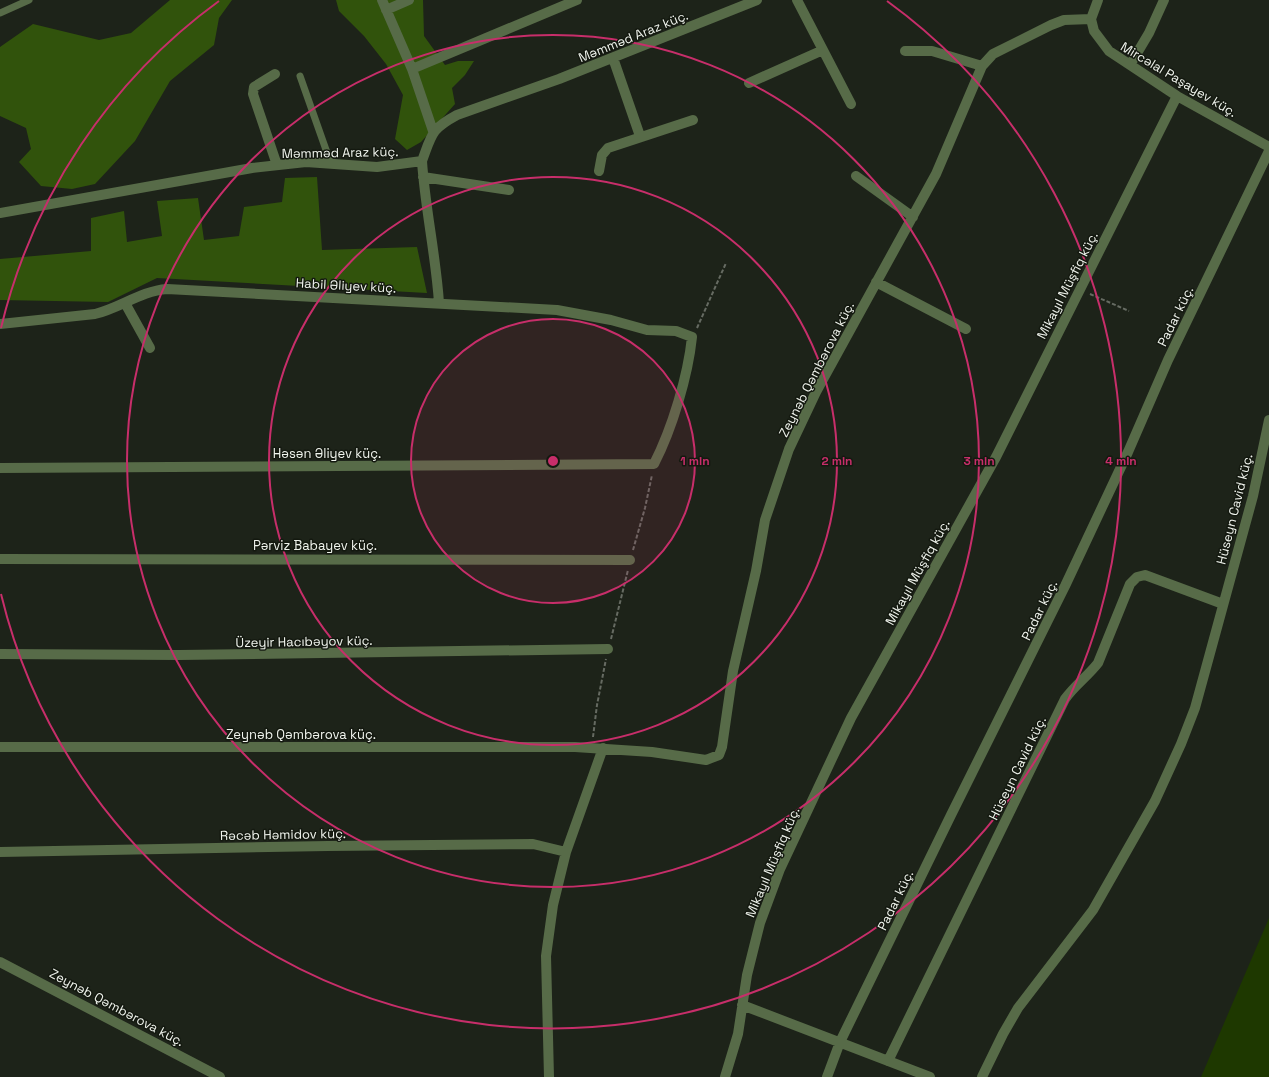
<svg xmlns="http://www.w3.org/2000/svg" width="1269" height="1077" font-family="'Space Grotesk',sans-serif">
<rect width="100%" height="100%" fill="#1d2319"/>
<!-- green -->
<path fill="#1e3800" d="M 1269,918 L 1269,1077 L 1201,1077 Z"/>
<!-- forest -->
<path fill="#31530c" d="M 170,0 L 232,0 L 219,18 L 214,45 L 170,81 L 135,141 L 95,184 L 72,189 L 41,186 L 19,162 L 31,149 L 26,128 L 0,116 L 0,47 L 33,24 L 99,40 L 131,33 Z
M 336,0 L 423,0 L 424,36 L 445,65 L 458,61 L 474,61 L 465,75 L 452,88 L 455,104 L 421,142 L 407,150 L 395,139 L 403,95 L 386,64 L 364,36 L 339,11 Z
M 317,177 L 322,250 L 417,247 L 427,293 L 157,278 L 108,302 L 0,300 L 0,259 L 91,251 L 91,218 L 124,211 L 127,242 L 162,236 L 157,201 L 198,198 L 204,240 L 239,236 L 244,207 L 282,202 L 285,178 Z"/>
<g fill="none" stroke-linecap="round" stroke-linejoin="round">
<!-- path -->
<path stroke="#666b62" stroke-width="2" stroke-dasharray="4 2" stroke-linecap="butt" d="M 1090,294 L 1129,311
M 697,328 L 726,263
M 633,550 L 645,508 L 652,475
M 611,639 L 628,570
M 593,737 L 597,705 L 606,659"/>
<!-- service -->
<path stroke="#576b48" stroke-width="7" d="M 0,13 L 29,0
M 300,76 L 331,164"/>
<!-- minor -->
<path stroke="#576b48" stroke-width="10" d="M 382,0 L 412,69 L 433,131
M 797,0 L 851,104
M 386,10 L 409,0
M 1091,19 L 1094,31 L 1109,51 L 1177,96 L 1269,147
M 1091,19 L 1098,0
M 905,51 L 932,51 L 982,66
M 613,58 L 640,136
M 1130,65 L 1149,33 L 1164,0
M 412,69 L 577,0
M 275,74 L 254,87 L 253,94 L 277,165
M 749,83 L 823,50
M 422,161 C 425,208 436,256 439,303
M 599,171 L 602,155 L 608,148 L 693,120
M 856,176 L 913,217
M 423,177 L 509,190
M 0,213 L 252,168 L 306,162 L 377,167 L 422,161 C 432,134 431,129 457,115 L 559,79 L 757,0
M 876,282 L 966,329
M 125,303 L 150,348
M 0,324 L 95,314 C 120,308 141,291 167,289 L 557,310 L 611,320 L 647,330 L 676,331 L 692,337 C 688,376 672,429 654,464 L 0,468
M 0,559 L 630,560
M 0,654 L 179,655 L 608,649
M 0,747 L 575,747 L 652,752 L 706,760 L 719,755 L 722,747 L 733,671 L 756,571 L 765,520 L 789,449 L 816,392 L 936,174 L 982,66 L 993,54 L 1051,25 L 1064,20 L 1091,19
M 0,852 L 328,846 L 533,844 L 566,852
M 0,962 L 220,1077
M 742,1005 L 930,1077
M 888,1061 L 1065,699 C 1075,685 1088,676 1098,663 L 1130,584 L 1137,577 L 1145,575 L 1223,604
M 549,1077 L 546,956 L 553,905 L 566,852 L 603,748
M 725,1077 L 738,1034 L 747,975 L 760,923 L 780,869 L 851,718 L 996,457 L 1177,96
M 827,1077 L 840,1042 L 951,815 L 1065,586 L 1128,452 L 1168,360 L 1269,151
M 982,1077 L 1003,1034 L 1018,1008 L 1093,910 L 1155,801 L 1181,744 L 1195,708 L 1253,496 L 1269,420"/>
</g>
<!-- distance rings -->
<circle cx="553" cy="461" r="142" fill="#c72e6a" fill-opacity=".12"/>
<g fill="none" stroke="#c72e6a" stroke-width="2">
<circle cx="553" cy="461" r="142"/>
<circle cx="553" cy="461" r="284"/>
<circle cx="553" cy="461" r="426"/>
<path d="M1 328A568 568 0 0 1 219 1M887 1A568 568 0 1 1 1 594"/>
</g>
<g text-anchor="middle" stroke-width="3" stroke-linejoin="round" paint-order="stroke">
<!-- street labels -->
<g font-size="13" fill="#f0f4ed" stroke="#141910">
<text transform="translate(633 36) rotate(-22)" y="5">Məmməd Araz küç.</text>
<text transform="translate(1179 79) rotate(31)" y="5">Mircəlal Paşayev küç.</text>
<text transform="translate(340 152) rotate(-1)" y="5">Məmməd Araz küç.</text>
<text transform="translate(346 285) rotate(3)" y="5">Habil Əliyev küç.</text>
<text transform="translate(1067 285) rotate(-63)" y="5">Mikayıl Müşfiq küç.</text>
<text transform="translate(1175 316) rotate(-64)" y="5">Padar küç.</text>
<text transform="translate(816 369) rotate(-63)" y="5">Zeynəb Qəmbərova küç.</text>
<text x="327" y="458">Həsən Əliyev küç.</text>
<text transform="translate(1234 509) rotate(-76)" y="5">Hüseyn Cavid küç.</text>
<text x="315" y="550">Pərviz Babayev küç.</text>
<text transform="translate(917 572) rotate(-61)" y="5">Mikayıl Müşfiq küç.</text>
<text transform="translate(1039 610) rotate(-64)" y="5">Padar küç.</text>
<text transform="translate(304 641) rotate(-1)" y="5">Üzeyir Hacıbəyov küç.</text>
<text x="301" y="739">Zeynəb Qəmbərova küç.</text>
<text transform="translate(1017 768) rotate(-64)" y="5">Hüseyn Cavid küç.</text>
<text transform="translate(283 834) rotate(-1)" y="5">Rəcəb Həmidov küç.</text>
<text transform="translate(772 862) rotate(-67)" y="5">Mikayıl Müşfiq küç.</text>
<text transform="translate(895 900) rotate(-64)" y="5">Padar küç.</text>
<text transform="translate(117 1007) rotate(28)" y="5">Zeynəb Qəmbərova küç.</text>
</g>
</g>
<circle cx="553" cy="461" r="6" fill="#c72e6a" stroke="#141910" stroke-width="2"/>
<g font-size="12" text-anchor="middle" font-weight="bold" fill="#c72e6a" stroke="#141910" stroke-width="3" stroke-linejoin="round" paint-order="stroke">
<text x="695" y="465">1 min</text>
<text x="837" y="465">2 min</text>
<text x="979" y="465">3 min</text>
<text x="1121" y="465">4 min</text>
</g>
</svg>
